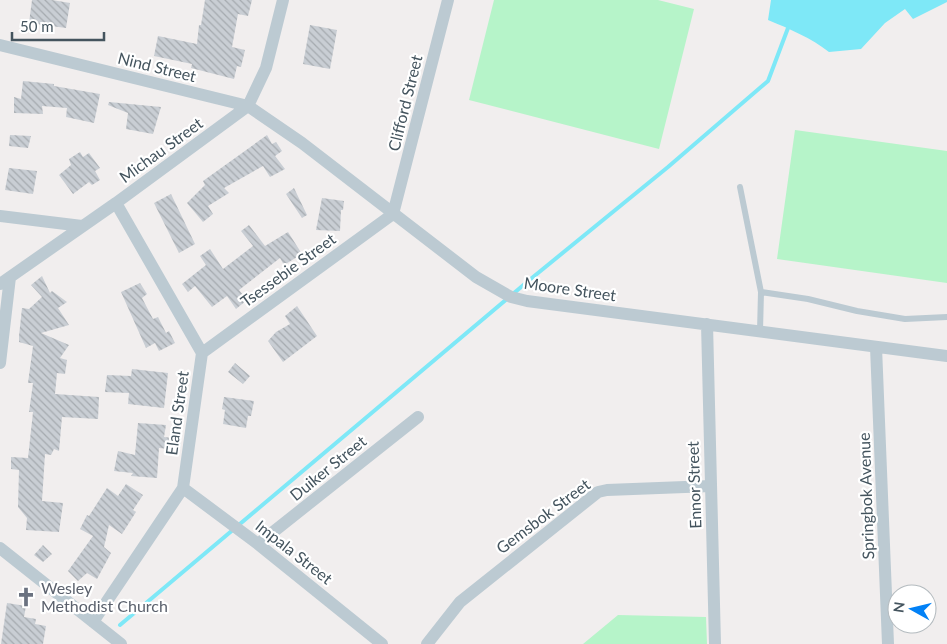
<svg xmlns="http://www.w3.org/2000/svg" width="947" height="644" font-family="Lato,sans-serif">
<defs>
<pattern id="building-back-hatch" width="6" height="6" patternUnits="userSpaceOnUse" patternTransform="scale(1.25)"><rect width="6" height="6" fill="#c9ced4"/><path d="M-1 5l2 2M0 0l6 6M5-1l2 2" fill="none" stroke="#a5aaaf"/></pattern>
</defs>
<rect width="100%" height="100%" fill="#f1eeee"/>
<!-- green -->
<path fill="#b6f4c9" d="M 494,0 L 658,0 L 694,9 L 659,149 L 469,100 Z
M 795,130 L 947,151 L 947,283 L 777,259 Z
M 618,615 L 706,617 L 707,644 L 583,644 Z"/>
<!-- water -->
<path fill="#7ee8f7" d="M 771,0 L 947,0 L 947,2 L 913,19 L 905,9 L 885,23 L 861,49 L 829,52 C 811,38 790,29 768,20 Z"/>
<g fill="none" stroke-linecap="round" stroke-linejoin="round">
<!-- stream -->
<path stroke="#7ee8f7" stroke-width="4" d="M 120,625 L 527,282 L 668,167 L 768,81 L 788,28"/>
</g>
<!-- building -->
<path fill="url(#building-back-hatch)" d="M 32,0 L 52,0 L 70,3 L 66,28 L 29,23 Z
M 205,0 L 252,0 L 248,16 L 238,14 L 232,47 L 245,50 L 241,67 L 237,66 L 234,79 L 191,68 L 192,64 L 154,56 L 158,36 L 197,44 L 199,25 L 201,25 Z
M 310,25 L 337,30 L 330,69 L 303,64 Z
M 23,81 L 54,84 L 54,86 L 100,94 L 94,123 L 66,117 L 67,108 L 42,106 L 43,114 L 14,113 L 14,97 L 21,99 Z
M 109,102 L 161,107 L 153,134 L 126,129 L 128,113 L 108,105 Z
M 10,135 L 31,136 L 28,148 L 9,146 Z
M 267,135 L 272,144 L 276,142 L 282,151 L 275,156 L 285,169 L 270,177 L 263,166 L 224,188 L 229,193 L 208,206 L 213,214 L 203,222 L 187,203 L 205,185 L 203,181 Z
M 80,152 L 83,157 L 89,153 L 100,168 L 95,171 L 100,180 L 92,185 L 89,182 L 73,194 L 59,175 L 71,165 L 69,159 Z
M 9,168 L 37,171 L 33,194 L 5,190 Z
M 294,188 L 307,215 L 302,218 L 286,194 Z
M 171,194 L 195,244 L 179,253 L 154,203 Z
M 322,198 L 344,201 L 343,210 L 341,210 L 340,231 L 316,230 Z
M 249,225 L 265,246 L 288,232 L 302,254 L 284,265 L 280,258 L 239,290 L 247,300 L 236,309 L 227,296 L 212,307 L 195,286 L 188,292 L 182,284 L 206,265 L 200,256 L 210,249 L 223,269 L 253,246 L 241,231 Z
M 42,276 L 50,293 L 52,291 L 67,302 L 58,308 L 69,325 L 41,333 L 69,345 L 60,358 L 67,360 L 65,374 L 57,373 L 55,394 L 99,397 L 98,419 L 62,417 L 59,451 L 54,449 L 51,455 L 45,454 L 42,501 L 63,503 L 59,532 L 26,530 L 27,518 L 18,507 L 19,470 L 11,469 L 11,457 L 28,458 L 33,412 L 29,412 L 33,383 L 28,383 L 33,346 L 19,342 L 19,336 L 22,308 L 29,309 L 42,297 L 31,285 Z
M 140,283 L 147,294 L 142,298 L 153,319 L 158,317 L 166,333 L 169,331 L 175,343 L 159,351 L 155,343 L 146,348 L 121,292 Z
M 297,306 L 317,336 L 283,362 L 268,341 L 276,332 L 290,324 L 285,316 Z
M 235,363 L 250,376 L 243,384 L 228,372 Z
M 132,369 L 168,373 L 164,408 L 128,404 L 129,393 L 105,392 L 107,375 L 131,376 Z
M 224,397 L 254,401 L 251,416 L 248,416 L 246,428 L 223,424 L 225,410 L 222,409 Z
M 138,423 L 166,425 L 164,437 L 181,439 L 180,450 L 159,448 L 157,478 L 131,476 L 133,473 L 114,471 L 118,451 L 135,455 Z
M 126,484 L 143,495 L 133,510 L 136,512 L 122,534 L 109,525 L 104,547 L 111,553 L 97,579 L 87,573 L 78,581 L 68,571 L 93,536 L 80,529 L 87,515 L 89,516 L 107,488 L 118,496 Z
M 43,545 L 52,554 L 43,562 L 34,555 Z
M 7,603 L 26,606 L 24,617 L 36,619 L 35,624 L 46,626 L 43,644 L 1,644 Z"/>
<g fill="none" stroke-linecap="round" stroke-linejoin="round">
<!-- lane -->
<path stroke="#bccad2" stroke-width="6" d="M 740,187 L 761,292 L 760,331
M 761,292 L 808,299 L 857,311 L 905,319 L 947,317"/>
<!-- street -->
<path stroke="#bccad2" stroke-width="12" d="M 0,45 L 248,106 L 302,143 L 476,277 L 511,297 L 527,301 L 947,356
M 0,216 L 82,226
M 0,284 L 116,203 L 248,106 L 266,68 L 283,0
M 707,324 L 715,644
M 876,347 L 888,644
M 202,353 L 393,214 L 448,0
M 0,363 L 10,277
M 183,488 L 258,544 L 382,644
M 258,544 L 418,417
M 0,548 L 121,644
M 93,622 L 183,488 L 202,353 L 116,203
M 427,644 L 460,602 L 598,492 L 607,490 L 711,486"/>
</g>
<!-- icons -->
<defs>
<symbol id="church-bare" viewBox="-9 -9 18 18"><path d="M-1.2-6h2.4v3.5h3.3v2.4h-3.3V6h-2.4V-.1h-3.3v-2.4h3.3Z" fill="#6b7280" stroke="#fff" stroke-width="2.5" paint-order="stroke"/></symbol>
</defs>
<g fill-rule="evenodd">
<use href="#church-bare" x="12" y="583" width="28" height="28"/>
</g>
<g text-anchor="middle" stroke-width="4.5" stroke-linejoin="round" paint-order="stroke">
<!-- street labels -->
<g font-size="16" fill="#44545e" stroke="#fff">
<text transform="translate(157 67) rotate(14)" y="6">Nind Street</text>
<text transform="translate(405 103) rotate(-76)" y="6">Clifford Street</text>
<text transform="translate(161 150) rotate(-36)" y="6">Michau Street</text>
<text transform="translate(288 270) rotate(-36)" y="6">Tsessebie Street</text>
<text transform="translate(570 289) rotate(8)" y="6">Moore Street</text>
<text transform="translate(177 413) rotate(-82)" y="6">Eland Street</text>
<text transform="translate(328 468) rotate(-39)" y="6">Duiker Street</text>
<text transform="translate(694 485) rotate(-92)" y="6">Ennor Street</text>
<text transform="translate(866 496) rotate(-92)" y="6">Springbok Avenue</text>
<text transform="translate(543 516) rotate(-37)" y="6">Gemsbok Street</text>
<text transform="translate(294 552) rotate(38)" y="6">Impala Street</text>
</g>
<!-- worship labels -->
<g font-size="16" fill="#5b616d" stroke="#fff" text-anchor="start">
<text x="41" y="594">Wesley<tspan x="41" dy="18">Methodist Church</tspan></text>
</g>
</g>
<!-- north arrow -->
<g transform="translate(912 609) rotate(278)"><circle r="24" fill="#ffffff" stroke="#b4bbbf"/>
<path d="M0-4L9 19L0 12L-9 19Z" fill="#0281f6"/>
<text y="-8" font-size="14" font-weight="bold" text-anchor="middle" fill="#44545e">N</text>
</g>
<!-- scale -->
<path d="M12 32v8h92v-8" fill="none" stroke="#44545e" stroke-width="2.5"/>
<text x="20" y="32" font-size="15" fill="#44545e" stroke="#ffffff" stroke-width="4" paint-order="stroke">50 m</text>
</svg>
